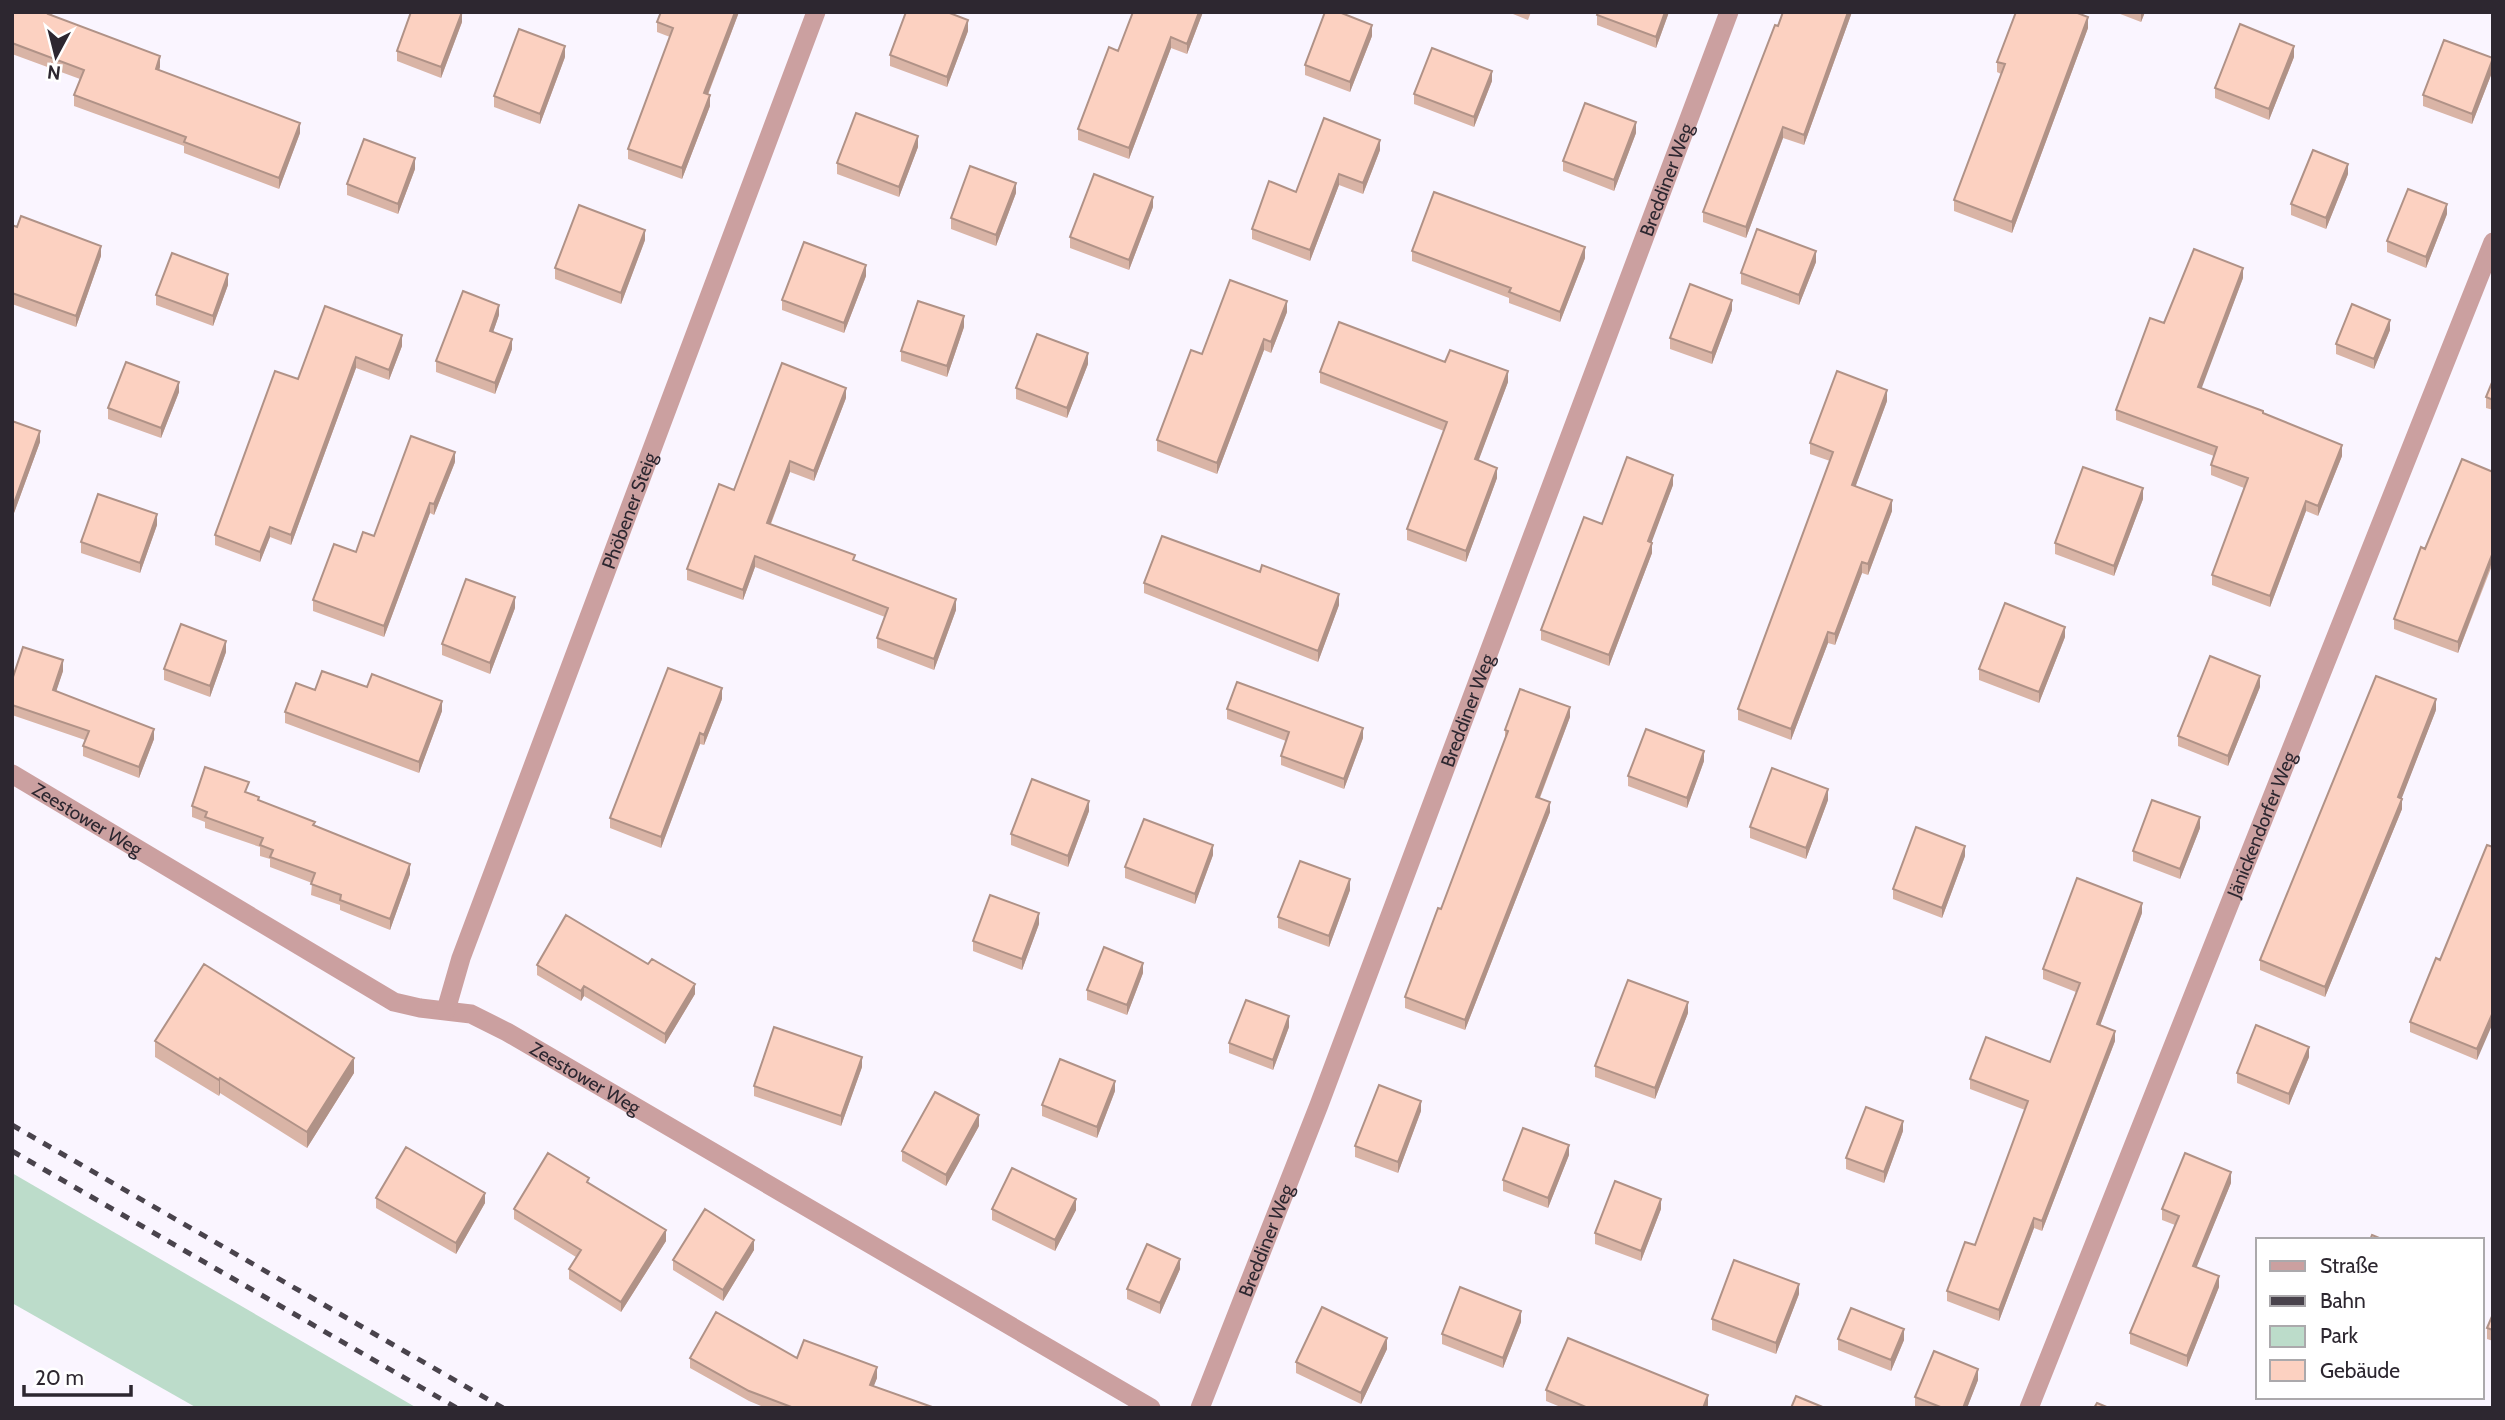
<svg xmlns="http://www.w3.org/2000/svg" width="2505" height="1420" font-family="Cabin,sans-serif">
<rect width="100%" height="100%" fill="#faf5ff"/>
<!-- green -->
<path fill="#bcdcca" d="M 12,1173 L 417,1408 L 197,1408 L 12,1303 Z"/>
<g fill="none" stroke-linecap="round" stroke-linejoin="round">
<!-- minor -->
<g stroke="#cba0a0" stroke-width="19">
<path id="s1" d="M 12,774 L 394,1002 L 420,1008 L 471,1014 L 507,1032 L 1151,1408"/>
<path id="s2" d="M 446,1010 L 461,958 L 816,12"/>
<path id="s3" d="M 1200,1408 L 1319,1105 L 1729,12"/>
<path id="s4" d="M 2029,1408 L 2493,242"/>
</g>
<!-- rail -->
<path stroke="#49434c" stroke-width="5" stroke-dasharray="9 9" stroke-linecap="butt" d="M 12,1125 L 503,1408
M 12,1151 L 457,1408"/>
</g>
<!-- wall -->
<path fill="#d9b4a6" d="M 12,12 L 53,12 L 52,15 L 160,67 L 159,70 L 300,133 L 279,189 L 184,153 L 184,146 L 74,106 L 74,95 L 80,79 L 12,54 Z
M 739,12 L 708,95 L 710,106 L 682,179 L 628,159 L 628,149 L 670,37 L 657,32 L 657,22 Z
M 1203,12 L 1187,54 L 1171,48 L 1129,159 L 1078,140 L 1078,129 L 1118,51 Z
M 1508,12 L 1531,12 L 1528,20 Z
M 1669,12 L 1656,48 L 1597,25 L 1597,15 Z
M 1783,12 L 1852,12 L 1804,145 L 1783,138 L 1746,238 L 1703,222 L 1703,212 Z
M 2115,12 L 2145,12 L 2141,22 Z
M 462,22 L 441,78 L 397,61 L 397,51 Z
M 2088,28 L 2012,233 L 1954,211 L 1954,200 L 2001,74 L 1997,72 L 1997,62 Z
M 968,31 L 947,87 L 890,66 L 890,55 Z
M 1372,36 L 1350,92 L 1305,75 L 1305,65 Z
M 565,57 L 540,124 L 494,107 L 494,96 Z
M 2294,57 L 2269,120 L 2215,98 L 2215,88 Z
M 2493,58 L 2493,70 L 2472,124 L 2423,106 L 2423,95 Z
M 1492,81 L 1474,127 L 1414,104 L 1414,94 Z
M 1636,133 L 1614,191 L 1563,171 L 1563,161 Z
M 918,147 L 899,197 L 837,174 L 837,163 Z
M 1380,150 L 1363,194 L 1339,185 L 1310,261 L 1252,239 L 1252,229 L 1296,192 Z
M 415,169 L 398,214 L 347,195 L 347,184 Z
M 2348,174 L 2326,229 L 2291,215 L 2291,204 Z
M 1016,193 L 996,246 L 951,229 L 951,218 Z
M 1153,207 L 1129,270 L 1070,248 L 1070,237 Z
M 2447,214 L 2426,268 L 2387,252 L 2387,241 Z
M 12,225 L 101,256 L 76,327 L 12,304 Z
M 645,240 L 621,304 L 555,279 L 555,268 Z
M 1412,251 L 1585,258 L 1560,322 L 1509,303 L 1509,298 L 1412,261 Z
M 1816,262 L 1799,305 L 1741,284 L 1741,273 Z
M 866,276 L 844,333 L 782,310 L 782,300 Z
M 2243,278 L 2201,388 L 2263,414 L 2342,456 L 2318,516 L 2306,511 L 2270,607 L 2212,585 L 2212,575 L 2244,488 L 2211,475 L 2211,465 L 2214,456 L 2116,420 L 2116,410 L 2164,323 Z
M 228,285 L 213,326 L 156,305 L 156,295 Z
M 325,306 L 402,346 L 389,380 L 356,368 L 291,545 L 270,537 L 260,562 L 215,545 L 215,535 L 298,379 Z
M 1732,310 L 1712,364 L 1670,349 L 1670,338 Z
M 1287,312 L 1271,353 L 1264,350 L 1217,474 L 1157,451 L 1157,440 L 1202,354 Z
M 499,315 L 493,332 L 512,349 L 495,394 L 436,372 L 436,361 Z
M 964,327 L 947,377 L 901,361 L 901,351 Z
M 2390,330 L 2374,369 L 2336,354 L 2336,344 Z
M 1445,362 L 1508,382 L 1478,461 L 1497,478 L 1466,562 L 1407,540 L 1407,529 L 1444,431 L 1320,383 L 1320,372 Z
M 1088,364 L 1067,418 L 1016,399 L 1016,388 Z
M 2493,380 L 2493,410 L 2486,408 L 2486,397 Z
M 179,392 L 161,438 L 108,419 L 108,408 Z
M 846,398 L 814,481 L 790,472 L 771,524 L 855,561 L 956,610 L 934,670 L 877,648 L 877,638 L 885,617 L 755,567 L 743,600 L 687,580 L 687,569 L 734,490 Z
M 1887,401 L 1855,487 L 1892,511 L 1868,575 L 1862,573 L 1835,645 L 1828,643 L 1791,740 L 1738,720 L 1738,709 L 1830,461 L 1810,454 L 1810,443 Z
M 12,421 L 40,442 L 14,513 L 12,513 Z
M 455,462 L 434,515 L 430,513 L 384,637 L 313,611 L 313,600 L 356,552 Z
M 2493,472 L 2493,563 L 2458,653 L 2394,629 L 2394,619 L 2425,549 Z
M 1673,485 L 1651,542 L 1652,553 L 1609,666 L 1541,640 L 1541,630 L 1602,524 Z
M 2143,499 L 2114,576 L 2055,554 L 2055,543 Z
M 157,525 L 140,573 L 81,553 L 81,542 Z
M 1260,572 L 1339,605 L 1318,662 L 1144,593 L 1144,583 Z
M 515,608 L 490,674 L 442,655 L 442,644 Z
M 2065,637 L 2039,703 L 1979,680 L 1979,669 Z
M 226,652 L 210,697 L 164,680 L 164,669 Z
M 63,671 L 56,691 L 154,739 L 139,778 L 83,756 L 83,746 L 85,740 L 12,715 L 12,680 Z
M 367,687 L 442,711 L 419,773 L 285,723 L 285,712 L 315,690 Z
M 2260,687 L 2228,766 L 2178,746 L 2178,736 Z
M 722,699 L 704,745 L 700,744 L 661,848 L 610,828 L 610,818 Z
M 1227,709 L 1363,738 L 1344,789 L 1281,765 L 1281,756 L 1286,741 L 1227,719 Z
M 2436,710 L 2401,799 L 2402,809 L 2325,997 L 2260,970 L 2260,960 Z
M 1570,717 L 1540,798 L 1550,812 L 1465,1030 L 1405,1008 L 1405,997 L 1441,909 L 1505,738 L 1505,730 Z
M 1704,761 L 1687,808 L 1628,786 L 1628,776 Z
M 249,793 L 259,800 L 315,826 L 410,874 L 390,930 L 340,910 L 340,905 L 311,895 L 312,883 L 270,867 L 270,859 L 260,856 L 260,847 L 205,828 L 205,822 L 192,817 L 192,806 Z
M 1828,800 L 1806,859 L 1750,838 L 1750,827 Z
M 1089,811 L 1068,867 L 1011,845 L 1011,834 Z
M 2200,828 L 2180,879 L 2133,861 L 2133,851 Z
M 2493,847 L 2477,1060 L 2410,1032 L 2410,1022 Z
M 1213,855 L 1195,904 L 1125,878 L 1125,867 Z
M 1965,856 L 1942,918 L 1893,899 L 1893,889 Z
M 1350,890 L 1329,947 L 1278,928 L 1278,917 Z
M 2142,913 L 2100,1025 L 2115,1041 L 2042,1231 L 2034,1228 L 1999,1321 L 1947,1301 L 1947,1291 L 1975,1245 L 2025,1110 L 1970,1089 L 1970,1079 L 2050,1062 L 2076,992 L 2043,979 L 2043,969 Z
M 1039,924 L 1022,970 L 973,951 L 973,941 Z
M 537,965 L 695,994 L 665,1044 L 584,996 L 581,1001 L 537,975 Z
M 1143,973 L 1127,1015 L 1087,1000 L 1087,990 Z
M 1688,1013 L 1655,1099 L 1595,1077 L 1595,1066 Z
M 1289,1027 L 1273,1070 L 1229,1053 L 1229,1043 Z
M 155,1041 L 354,1073 L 307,1148 L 220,1093 L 219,1096 L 155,1057 Z
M 2309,1057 L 2289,1105 L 2237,1083 L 2237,1073 Z
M 862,1067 L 841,1126 L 754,1096 L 754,1086 Z
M 1115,1091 L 1097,1138 L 1042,1116 L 1042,1105 Z
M 1421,1111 L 1398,1173 L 1355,1157 L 1355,1146 Z
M 979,1126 L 946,1186 L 902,1161 L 902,1151 Z
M 1903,1131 L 1884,1183 L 1846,1169 L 1846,1158 Z
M 1569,1155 L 1548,1208 L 1503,1191 L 1503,1180 Z
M 589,1183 L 666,1241 L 621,1312 L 569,1279 L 569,1269 L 576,1257 L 514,1219 L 514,1209 Z
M 2231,1183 L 2196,1267 L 2219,1287 L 2187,1367 L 2130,1344 L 2130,1333 L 2175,1225 L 2162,1220 L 2162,1209 Z
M 376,1198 L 485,1203 L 456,1254 L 376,1208 Z
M 992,1209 L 1076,1210 L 1055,1251 L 992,1220 Z
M 1661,1209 L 1641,1261 L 1595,1244 L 1595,1233 Z
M 754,1250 L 723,1301 L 673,1270 L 673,1260 Z
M 1180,1269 L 1160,1314 L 1127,1299 L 1127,1289 Z
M 1799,1294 L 1776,1354 L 1712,1330 L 1712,1319 Z
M 2493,1314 L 2493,1341 L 2487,1339 L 2487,1328 Z
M 1521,1322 L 1503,1368 L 1442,1344 L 1442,1334 Z
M 1838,1339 L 1904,1340 L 1891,1371 L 1838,1350 Z
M 1387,1349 L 1361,1404 L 1296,1373 L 1296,1362 Z
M 690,1358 L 797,1358 L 877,1378 L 873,1387 L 935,1408 L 766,1408 L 749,1401 L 690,1368 Z
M 1978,1380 L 1967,1408 L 1915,1407 L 1915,1397 Z
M 1546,1390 L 1708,1405 L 1707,1408 L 1563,1408 L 1546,1401 Z"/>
<!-- shaded-wall -->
<path fill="#b09287" d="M 462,12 L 462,22 L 441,78 L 441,67 Z
M 735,12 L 739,12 L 704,104 L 704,93 Z
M 1199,12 L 1203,12 L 1187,54 L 1187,44 Z
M 1665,12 L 1669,12 L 1656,48 L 1656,37 Z
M 1848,12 L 1852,12 L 1804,145 L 1804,135 Z
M 2141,12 L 2145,12 L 2141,22 Z
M 2088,17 L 2088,28 L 2012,233 L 2012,222 Z
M 968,20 L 968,31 L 947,87 L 947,77 Z
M 1372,25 L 1372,36 L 1350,92 L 1350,82 Z
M 1171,37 L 1171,48 L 1129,159 L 1129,148 Z
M 565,46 L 565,57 L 540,124 L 540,114 Z
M 2294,46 L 2294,57 L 2269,120 L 2269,109 Z
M 160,56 L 160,67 L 156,79 L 156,69 Z
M 2493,59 L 2493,70 L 2472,124 L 2472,114 Z
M 1492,71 L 1492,81 L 1474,127 L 1474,117 Z
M 710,95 L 710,106 L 682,179 L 682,168 Z
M 1636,122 L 1636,133 L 1614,191 L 1614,180 Z
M 300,123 L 300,133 L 279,189 L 279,178 Z
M 1783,127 L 1783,138 L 1746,238 L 1746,227 Z
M 918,136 L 918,147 L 899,197 L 899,187 Z
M 1380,140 L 1380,150 L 1363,194 L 1363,183 Z
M 415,158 L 415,169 L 398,214 L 398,204 Z
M 2348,164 L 2348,174 L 2326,229 L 2326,218 Z
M 1339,174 L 1339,185 L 1310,261 L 1310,250 Z
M 1016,183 L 1016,193 L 996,246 L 996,235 Z
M 1153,197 L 1153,207 L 1129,270 L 1129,260 Z
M 2447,204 L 2447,214 L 2426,268 L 2426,257 Z
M 645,230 L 645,240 L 621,304 L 621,293 Z
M 101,246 L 101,256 L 76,327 L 76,316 Z
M 1585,247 L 1585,258 L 1560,322 L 1560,312 Z
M 1816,251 L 1816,262 L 1799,305 L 1799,295 Z
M 866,265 L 866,276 L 844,333 L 844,323 Z
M 2243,268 L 2243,278 L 2198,398 L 2198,387 Z
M 228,274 L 228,285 L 213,326 L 213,316 Z
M 1732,300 L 1732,310 L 1712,364 L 1712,353 Z
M 1287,301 L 1287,312 L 1271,353 L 1271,342 Z
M 499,305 L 499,315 L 490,341 L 490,331 Z
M 964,316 L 964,327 L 947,377 L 947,366 Z
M 2390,320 L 2390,330 L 2374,369 L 2374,359 Z
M 402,335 L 402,346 L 389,380 L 389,370 Z
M 512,339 L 512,349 L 495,394 L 495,383 Z
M 1264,339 L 1264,350 L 1217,474 L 1217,463 Z
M 1088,353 L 1088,364 L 1067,418 L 1067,408 Z
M 356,357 L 356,368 L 291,545 L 291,535 Z
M 1508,371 L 1508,382 L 1475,470 L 1475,459 Z
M 179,382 L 179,392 L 161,438 L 161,428 Z
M 846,388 L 846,398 L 814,481 L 814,471 Z
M 1887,390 L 1887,401 L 1852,496 L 1852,485 Z
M 40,431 L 40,442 L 14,513 L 14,503 Z
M 2342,445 L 2342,456 L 2318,516 L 2318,506 Z
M 455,452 L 455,462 L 434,515 L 434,504 Z
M 790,461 L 790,472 L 767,533 L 767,523 Z
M 1497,468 L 1497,478 L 1466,562 L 1466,551 Z
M 1673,475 L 1673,485 L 1648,552 L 1648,541 Z
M 2143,488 L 2143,499 L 2114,576 L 2114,566 Z
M 1892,500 L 1892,511 L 1868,575 L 1868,564 Z
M 2306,501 L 2306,511 L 2270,607 L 2270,596 Z
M 430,503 L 430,513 L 384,637 L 384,626 Z
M 157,514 L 157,525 L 140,573 L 140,563 Z
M 270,527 L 270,537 L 260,562 L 260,552 Z
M 1652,543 L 1652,553 L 1609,666 L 1609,655 Z
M 2492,552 L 2492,562 L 2458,653 L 2458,642 Z
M 755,556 L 755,567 L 743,600 L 743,590 Z
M 1862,562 L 1862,573 L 1835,645 L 1835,634 Z
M 1339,594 L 1339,605 L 1318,662 L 1318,651 Z
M 515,597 L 515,608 L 490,674 L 490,663 Z
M 956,599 L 956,610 L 934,670 L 934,659 Z
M 2065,627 L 2065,637 L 2039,703 L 2039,692 Z
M 1828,632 L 1828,643 L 1791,740 L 1791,729 Z
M 226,641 L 226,652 L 210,697 L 210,686 Z
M 63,660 L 63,671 L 53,701 L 53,690 Z
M 2260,676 L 2260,687 L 2228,766 L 2228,756 Z
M 722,688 L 722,699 L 704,745 L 704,735 Z
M 2436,699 L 2436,710 L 2398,808 L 2398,797 Z
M 442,701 L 442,711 L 419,773 L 419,762 Z
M 1570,707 L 1570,717 L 1536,807 L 1536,797 Z
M 1363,728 L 1363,738 L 1344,789 L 1344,779 Z
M 154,729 L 154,739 L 139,778 L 139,767 Z
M 700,733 L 700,744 L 661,848 L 661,837 Z
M 1704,751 L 1704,761 L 1687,808 L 1687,798 Z
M 1828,789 L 1828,800 L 1806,859 L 1806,848 Z
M 2402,799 L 2402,809 L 2325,997 L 2325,987 Z
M 1089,801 L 1089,811 L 1068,867 L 1068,856 Z
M 1550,802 L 1550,812 L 1465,1030 L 1465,1020 Z
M 2200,817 L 2200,828 L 2180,879 L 2180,869 Z
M 1213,845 L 1213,855 L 1195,904 L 1195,894 Z
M 1965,846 L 1965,856 L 1942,918 L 1942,908 Z
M 410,864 L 410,874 L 390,930 L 390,919 Z
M 1350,879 L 1350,890 L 1329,947 L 1329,936 Z
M 2142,903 L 2142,913 L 2097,1034 L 2097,1024 Z
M 1039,913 L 1039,924 L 1022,970 L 1022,959 Z
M 1143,963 L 1143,973 L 1127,1015 L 1127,1005 Z
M 695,984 L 695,994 L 665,1044 L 665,1034 Z
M 584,986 L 584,996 L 581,1001 L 581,991 Z
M 1688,1002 L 1688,1013 L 1655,1099 L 1655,1088 Z
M 2493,1012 L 2493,1023 L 2477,1060 L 2477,1049 Z
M 1289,1016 L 1289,1027 L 1273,1070 L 1273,1060 Z
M 2115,1031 L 2115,1041 L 2042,1231 L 2042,1221 Z
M 2309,1047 L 2309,1057 L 2289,1105 L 2289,1094 Z
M 862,1057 L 862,1067 L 841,1126 L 841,1116 Z
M 354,1058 L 354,1073 L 307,1148 L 307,1132 Z
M 220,1078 L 220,1093 L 219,1096 L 219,1080 Z
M 1115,1081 L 1115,1091 L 1097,1138 L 1097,1127 Z
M 1421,1101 L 1421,1111 L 1398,1173 L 1398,1162 Z
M 979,1115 L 979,1126 L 946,1186 L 946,1175 Z
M 1903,1121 L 1903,1131 L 1884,1183 L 1884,1172 Z
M 1569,1145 L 1569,1155 L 1548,1208 L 1548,1198 Z
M 2231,1172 L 2231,1183 L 2193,1276 L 2193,1266 Z
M 485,1193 L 485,1203 L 456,1254 L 456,1243 Z
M 1076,1199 L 1076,1210 L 1055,1251 L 1055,1240 Z
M 1661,1199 L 1661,1209 L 1641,1261 L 1641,1251 Z
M 2034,1218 L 2034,1228 L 1999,1321 L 1999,1310 Z
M 666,1230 L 666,1241 L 621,1312 L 621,1302 Z
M 754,1240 L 754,1250 L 723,1301 L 723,1290 Z
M 1180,1259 L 1180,1269 L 1160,1314 L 1160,1303 Z
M 2219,1276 L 2219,1287 L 2187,1367 L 2187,1356 Z
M 1799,1284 L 1799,1294 L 1776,1354 L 1776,1343 Z
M 1521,1311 L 1521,1322 L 1503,1368 L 1503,1358 Z
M 1904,1329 L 1904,1340 L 1891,1371 L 1891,1360 Z
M 1387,1338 L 1387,1349 L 1361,1404 L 1361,1393 Z
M 877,1367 L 877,1378 L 870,1396 L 870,1385 Z
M 1978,1369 L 1978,1380 L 1967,1408 L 1963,1408 Z
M 1708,1395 L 1708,1405 L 1707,1408 L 1703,1408 Z"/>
<!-- building -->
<path fill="#fcd1c1" stroke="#b09287" stroke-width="2" d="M 12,12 L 49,12 L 48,14 L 160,56 L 156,69 L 300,123 L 279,178 L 184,142 L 186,137 L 74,95 L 84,70 L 12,43 Z
M 411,12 L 462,12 L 441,67 L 397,51 Z
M 661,12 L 735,12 L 704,93 L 710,95 L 682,168 L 628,149 L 673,28 L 657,22 Z
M 906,12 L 947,12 L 968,20 L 947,77 L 890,55 Z
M 1133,12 L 1199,12 L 1187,44 L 1171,37 L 1129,148 L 1078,129 L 1109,47 L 1118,51 Z
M 1325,12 L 1339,12 L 1372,25 L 1350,82 L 1305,65 Z
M 1598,12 L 1665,12 L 1656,37 L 1597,15 Z
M 1783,12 L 1848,12 L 1804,135 L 1783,127 L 1746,227 L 1703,212 L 1775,25 L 1778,26 Z
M 2016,12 L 2075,12 L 2088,17 L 2012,222 L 1954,200 L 2005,64 L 1997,62 Z
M 2240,24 L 2294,46 L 2269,109 L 2215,88 Z
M 519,29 L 565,46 L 540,114 L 494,96 Z
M 2444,40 L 2493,58 L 2472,114 L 2423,95 Z
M 1432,48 L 1492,71 L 1474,117 L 1414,94 Z
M 1585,103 L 1636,122 L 1614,180 L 1563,161 Z
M 856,113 L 918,136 L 899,187 L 837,163 Z
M 1324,118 L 1380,140 L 1363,183 L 1339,174 L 1310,250 L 1252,229 L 1269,181 L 1296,192 Z
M 364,139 L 415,158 L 398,204 L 347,184 Z
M 2313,150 L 2348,164 L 2326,218 L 2291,204 Z
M 970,166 L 1016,183 L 996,235 L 951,218 Z
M 1094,174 L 1153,197 L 1129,260 L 1070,237 Z
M 2408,189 L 2447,204 L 2426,257 L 2387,241 Z
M 1434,192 L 1585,247 L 1560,312 L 1509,292 L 1511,288 L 1412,251 Z
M 579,205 L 645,230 L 621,293 L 555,268 Z
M 21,216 L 101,246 L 76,316 L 12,293 L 12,225 L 17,227 Z
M 1757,229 L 1816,251 L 1799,295 L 1741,273 Z
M 804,242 L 866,265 L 844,323 L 782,300 Z
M 2194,249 L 2243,268 L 2198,387 L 2263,411 L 2263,413 L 2342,445 L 2318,506 L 2306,501 L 2270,596 L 2212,575 L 2248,478 L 2211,465 L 2217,447 L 2116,410 L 2150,318 L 2164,323 Z
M 172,253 L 228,274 L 213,316 L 156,295 Z
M 1230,280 L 1287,301 L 1271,342 L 1264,339 L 1217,463 L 1157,440 L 1191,350 L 1202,354 Z
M 1690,284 L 1732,300 L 1712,353 L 1670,338 Z
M 463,291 L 499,305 L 490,331 L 512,339 L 495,383 L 436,361 Z
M 918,301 L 964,316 L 947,366 L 901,351 Z
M 2352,304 L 2390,320 L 2374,359 L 2336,344 Z
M 325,306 L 402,335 L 389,370 L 356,357 L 291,535 L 270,527 L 260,552 L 215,535 L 275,371 L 298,379 Z
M 1339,322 L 1445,362 L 1450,350 L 1508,371 L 1475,459 L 1497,468 L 1466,551 L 1407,529 L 1447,422 L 1320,372 Z
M 1037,334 L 1088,353 L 1067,408 L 1016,388 Z
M 126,362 L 179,382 L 161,428 L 108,408 Z
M 782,363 L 846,388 L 814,471 L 790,461 L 767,523 L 855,555 L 853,560 L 956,599 L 934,659 L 877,638 L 888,608 L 755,556 L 743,590 L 687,569 L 719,484 L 734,490 Z
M 1837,371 L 1887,390 L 1852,485 L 1892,500 L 1868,564 L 1862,562 L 1835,634 L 1828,632 L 1791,729 L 1738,709 L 1833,452 L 1810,443 Z
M 2493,380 L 2493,400 L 2486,397 Z
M 12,421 L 40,431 L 14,503 L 12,502 Z
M 411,436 L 455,452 L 434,504 L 430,503 L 384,626 L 313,600 L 334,544 L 356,552 L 363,532 L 374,536 Z
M 1627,457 L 1673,475 L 1648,541 L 1652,543 L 1609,655 L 1541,630 L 1584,517 L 1602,524 Z
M 2462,459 L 2493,472 L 2493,552 L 2458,642 L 2394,619 L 2421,547 L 2425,549 Z
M 2083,467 L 2143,488 L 2114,566 L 2055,543 Z
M 98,494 L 157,514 L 140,563 L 81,542 Z
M 1162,536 L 1260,572 L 1262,565 L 1339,594 L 1318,651 L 1144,583 Z
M 466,579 L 515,597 L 490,663 L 442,644 Z
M 2005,603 L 2065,627 L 2039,692 L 1979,669 Z
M 181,624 L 226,641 L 210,686 L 164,669 Z
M 23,647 L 63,660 L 53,690 L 154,729 L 139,767 L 83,746 L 89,731 L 12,705 L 12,680 Z
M 2210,656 L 2260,676 L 2228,756 L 2178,736 Z
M 668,668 L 722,688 L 704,735 L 700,733 L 661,837 L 610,818 Z
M 322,671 L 367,687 L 372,674 L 442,701 L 419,762 L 285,712 L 296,683 L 315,690 Z
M 2376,676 L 2436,699 L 2398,797 L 2402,799 L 2325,987 L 2260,960 Z
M 1237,682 L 1363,728 L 1344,779 L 1281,756 L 1289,732 L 1227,709 Z
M 1520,689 L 1570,707 L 1536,797 L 1550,802 L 1465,1020 L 1405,997 L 1438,908 L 1441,909 L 1508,731 L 1505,730 Z
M 1646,729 L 1704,751 L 1687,798 L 1628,776 Z
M 205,767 L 249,782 L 245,792 L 259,797 L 258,800 L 315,822 L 313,825 L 410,864 L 390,919 L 340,900 L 341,895 L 311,884 L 315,873 L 270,857 L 273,850 L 260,845 L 263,838 L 205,817 L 207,812 L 192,806 Z
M 1772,768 L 1828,789 L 1806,848 L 1750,827 Z
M 1032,779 L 1089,801 L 1068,856 L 1011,834 Z
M 2152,800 L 2200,817 L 2180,869 L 2133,851 Z
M 1144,819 L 1213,845 L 1195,894 L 1125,867 Z
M 1916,827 L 1965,846 L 1942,908 L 1893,889 Z
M 2487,845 L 2493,847 L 2493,1012 L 2477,1049 L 2410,1022 L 2436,958 L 2440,960 Z
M 1300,861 L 1350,879 L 1329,936 L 1278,917 Z
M 2077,878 L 2142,903 L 2097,1024 L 2115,1031 L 2042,1221 L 2034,1218 L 1999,1310 L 1947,1291 L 1965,1242 L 1975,1245 L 2028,1101 L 1970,1079 L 1986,1037 L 2050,1062 L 2080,983 L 2043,969 Z
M 990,895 L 1039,913 L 1022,959 L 973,941 Z
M 566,915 L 648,964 L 652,959 L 695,984 L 665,1034 L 584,986 L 581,991 L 537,965 Z
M 1104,947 L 1143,963 L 1127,1005 L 1087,990 Z
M 204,964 L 354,1058 L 307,1132 L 220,1078 L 219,1080 L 155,1041 Z
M 1628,980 L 1688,1002 L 1655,1088 L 1595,1066 Z
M 1246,1000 L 1289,1016 L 1273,1060 L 1229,1043 Z
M 2256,1025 L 2309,1047 L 2289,1094 L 2237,1073 Z
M 774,1027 L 862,1057 L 841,1116 L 754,1086 Z
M 1060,1059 L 1115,1081 L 1097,1127 L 1042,1105 Z
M 1379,1085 L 1421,1101 L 1398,1162 L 1355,1146 Z
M 935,1092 L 979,1115 L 946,1175 L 902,1151 Z
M 1866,1107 L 1903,1121 L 1884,1172 L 1846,1158 Z
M 1523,1128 L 1569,1145 L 1548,1198 L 1503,1180 Z
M 406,1147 L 485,1193 L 456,1243 L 376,1198 Z
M 548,1153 L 589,1178 L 587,1182 L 666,1230 L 621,1302 L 569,1269 L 581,1250 L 514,1209 Z
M 2185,1153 L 2231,1172 L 2193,1266 L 2219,1276 L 2187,1356 L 2130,1333 L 2179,1216 L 2162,1209 Z
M 1012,1168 L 1076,1199 L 1055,1240 L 992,1209 Z
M 1615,1181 L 1661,1199 L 1641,1251 L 1595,1233 Z
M 705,1209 L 754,1240 L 723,1290 L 673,1260 Z
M 2372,1235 L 2384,1240 L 2370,1240 Z
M 1147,1244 L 1180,1259 L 1160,1303 L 1127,1289 Z
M 1734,1260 L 1799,1284 L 1776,1343 L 1712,1319 Z
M 1460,1287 L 1521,1311 L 1503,1358 L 1442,1334 Z
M 1322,1307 L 1387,1338 L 1361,1393 L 1296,1362 Z
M 1851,1308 L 1904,1329 L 1891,1360 L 1838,1339 Z
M 716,1312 L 797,1358 L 804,1340 L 877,1367 L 870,1385 L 935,1408 L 794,1408 L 749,1391 L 690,1358 Z
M 2493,1314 L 2493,1330 L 2487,1328 Z
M 1568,1338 L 1708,1395 L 1703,1408 L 1588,1408 L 1546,1390 Z
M 1934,1351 L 1978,1369 L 1963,1408 L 1943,1408 L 1915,1397 Z
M 1796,1396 L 1825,1408 L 1791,1408 Z
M 2097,1403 L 2109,1408 L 2094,1408 Z"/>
<g text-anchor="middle" stroke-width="6" stroke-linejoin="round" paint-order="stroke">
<!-- street labels -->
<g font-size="19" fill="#2d2730" stroke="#fff">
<text dy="7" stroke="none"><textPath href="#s3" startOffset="1314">Breddiner Weg</textPath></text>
<text dy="7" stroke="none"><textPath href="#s2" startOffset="532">Phöbener Steig</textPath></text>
<text dy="7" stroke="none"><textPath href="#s3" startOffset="747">Breddiner Weg</textPath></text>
<text dy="7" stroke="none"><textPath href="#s1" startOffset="88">Zeestower Weg</textPath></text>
<text dy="7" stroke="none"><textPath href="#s4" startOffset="628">Jänickendorfer Weg</textPath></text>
<text dy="7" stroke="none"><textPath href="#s1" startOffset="654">Zeestower Weg</textPath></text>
<text dy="7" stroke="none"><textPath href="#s3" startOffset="180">Breddiner Weg</textPath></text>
</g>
</g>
<!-- border -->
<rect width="2505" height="1420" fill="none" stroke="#2d2730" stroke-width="28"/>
<!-- legend -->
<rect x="2256" y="1238" width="228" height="161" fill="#ffffff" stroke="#aba9ac" stroke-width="2"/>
<rect x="2270" y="1261" width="35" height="10" fill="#cba0a0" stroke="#aba9ac" stroke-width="2"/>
<text x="2320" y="1273" font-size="21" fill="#2d2730">Straße</text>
<rect x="2270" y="1296" width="35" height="10" fill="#49434c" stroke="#aba9ac" stroke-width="2"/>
<text x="2320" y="1308" font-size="21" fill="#2d2730">Bahn</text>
<rect x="2270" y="1326" width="35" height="21" fill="#bcdcca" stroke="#aba9ac" stroke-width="2"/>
<text x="2320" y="1343" font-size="21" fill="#2d2730">Park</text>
<rect x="2270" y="1360" width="35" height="21" fill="#fcd1c1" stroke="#aba9ac" stroke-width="2"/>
<text x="2320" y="1378" font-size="21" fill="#2d2730">Gebäude</text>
<!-- north arrow -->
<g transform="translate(56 56) rotate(187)" stroke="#ffffff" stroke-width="5" paint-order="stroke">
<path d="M0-5L12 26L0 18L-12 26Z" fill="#2d2730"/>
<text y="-10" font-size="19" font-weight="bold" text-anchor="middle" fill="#2d2730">N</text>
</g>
<!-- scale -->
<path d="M24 1385v10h107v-10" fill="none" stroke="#2d2730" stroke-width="3.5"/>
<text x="35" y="1385" font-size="21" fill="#2d2730" stroke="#ffffff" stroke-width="5" paint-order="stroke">20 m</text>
</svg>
